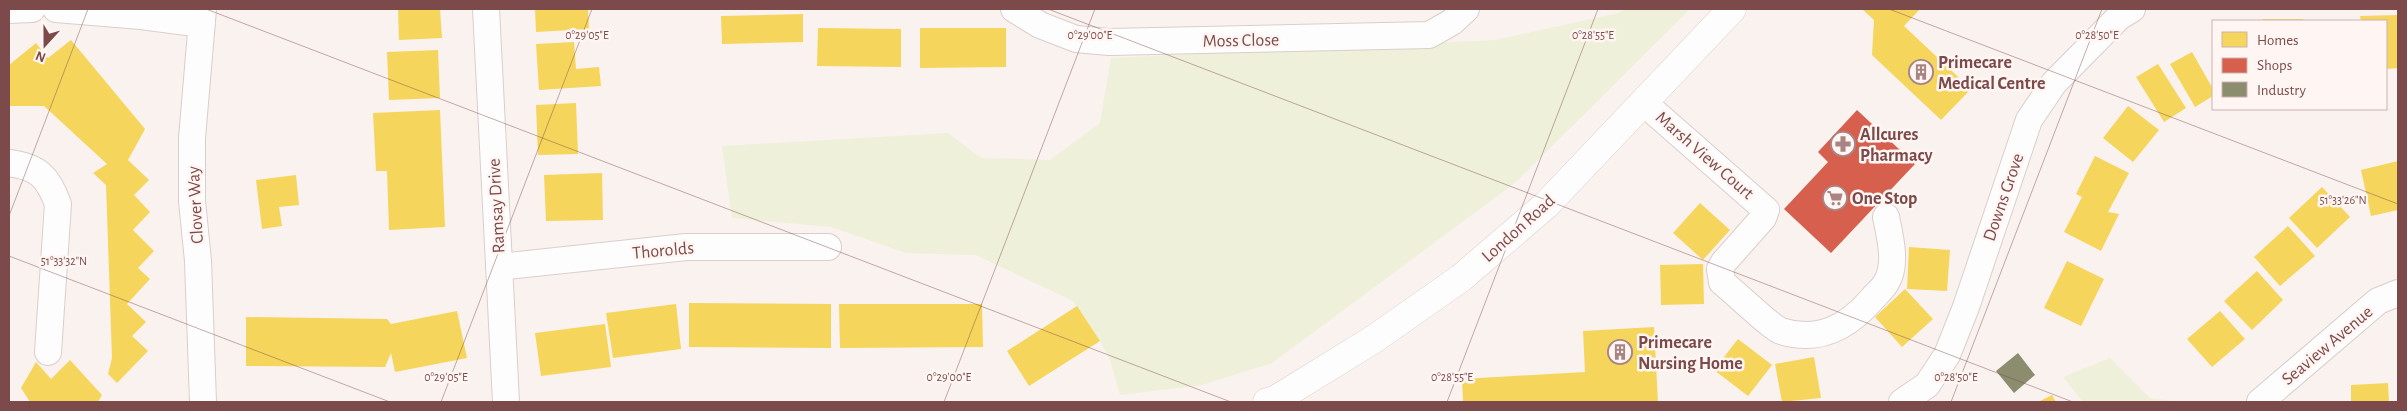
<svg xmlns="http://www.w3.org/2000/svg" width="2407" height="411" font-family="'Alegreya Sans',sans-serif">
<rect width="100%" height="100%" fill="#faf2ef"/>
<!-- green -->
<path fill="#eef0d9" d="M 1624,9 L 1690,9 L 1515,183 L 1272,363 L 1202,385 L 1120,395 L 1110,360 L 1100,341 L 1073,301 L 976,255 L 906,253 L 831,227 L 732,218 L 722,146 L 948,133 L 981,158 L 1050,160 L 1100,123 L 1111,58 L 1495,40 L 1618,13 Z
M 2110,358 L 2150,398 L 2179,402 L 2083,402 L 2063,377 Z"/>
<!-- homes -->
<path fill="#f6d55c" d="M 398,9 L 440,9 L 442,38 L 399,40 Z
M 535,9 L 588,9 L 589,29 L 536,32 Z
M 1862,9 L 1920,9 L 1904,26 L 1971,89 L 1941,120 L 1872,55 L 1874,20 Z
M 803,14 L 803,42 L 722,44 L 721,16 Z
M 2398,15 L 2398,68 L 2386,69 L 2386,21 L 2361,21 L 2360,16 Z
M 2263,19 L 2303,19 L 2303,21 L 2263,21 Z
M 818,28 L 901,29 L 901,67 L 817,66 Z
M 920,28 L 1006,28 L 1006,67 L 920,68 Z
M 71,40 L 145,129 L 128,160 L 149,180 L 134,195 L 150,212 L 133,230 L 154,251 L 138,268 L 150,279 L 127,304 L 146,322 L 132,336 L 148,351 L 117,383 L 108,374 L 112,358 L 106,185 L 93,173 L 107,164 L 44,106 L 9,106 L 9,65 L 36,43 L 48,58 Z
M 574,42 L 576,69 L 599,67 L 601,86 L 539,90 L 536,44 Z
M 438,50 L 440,98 L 389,100 L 387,52 Z
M 2192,52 L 2213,89 L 2213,96 L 2195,107 L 2170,64 Z
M 2158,64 L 2186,108 L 2164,122 L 2136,77 Z
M 576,103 L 578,154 L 538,155 L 536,105 Z
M 2128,106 L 2159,130 L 2133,162 L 2103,138 Z
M 440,110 L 445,227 L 389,230 L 387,171 L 376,171 L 373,113 Z
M 2095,156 L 2129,173 L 2108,212 L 2119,214 L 2101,251 L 2064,232 L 2082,197 L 2076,194 Z
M 2398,161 L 2398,210 L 2371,216 L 2361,170 Z
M 602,173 L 603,220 L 546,221 L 544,175 Z
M 296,175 L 299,205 L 279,207 L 282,226 L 262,229 L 256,180 Z
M 2322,187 L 2350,217 L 2317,248 L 2289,218 Z
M 1700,203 L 1730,230 L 1703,260 L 1673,233 Z
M 2288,226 L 2315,256 L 2280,286 L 2254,257 Z
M 1909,247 L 1950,250 L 1947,291 L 1907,289 Z
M 2067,261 L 2104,279 L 2081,326 L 2044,308 Z
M 1703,264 L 1704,304 L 1661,305 L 1660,265 Z
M 2257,271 L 2283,300 L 2252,330 L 2224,301 Z
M 1905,289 L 1933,319 L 1902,347 L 1875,317 Z
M 689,303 L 831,304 L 831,348 L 689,347 Z
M 676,304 L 681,349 L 613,358 L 606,313 Z
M 839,304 L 982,304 L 983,347 L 840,348 Z
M 1077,306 L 1100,341 L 1029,386 L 1007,351 Z
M 457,311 L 467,358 L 395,372 L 391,353 L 385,367 L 246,366 L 246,317 L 387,319 L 391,324 Z
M 2220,311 L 2245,339 L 2212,367 L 2187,339 Z
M 605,324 L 611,367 L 541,376 L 535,333 Z
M 1654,327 L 1658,402 L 1463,402 L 1462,379 L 1585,372 L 1583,331 Z
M 1738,339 L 1772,365 L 1748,396 L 1714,370 Z
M 1814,357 L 1821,398 L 1782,402 L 1775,364 Z
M 70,360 L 102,395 L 98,402 L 30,402 L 21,388 L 36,362 L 51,379 Z
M 2388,383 L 2389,402 L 2351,402 L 2351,385 Z
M 2052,395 L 2056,402 L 2038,402 Z"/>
<!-- shops -->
<path fill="#d6604d" d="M 1857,110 L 1915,164 L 1831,253 L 1784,209 L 1828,162 L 1818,152 Z"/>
<!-- industry -->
<path fill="#8c8c6e" d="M 2018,353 L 2035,375 L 2014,393 L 1996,371 Z"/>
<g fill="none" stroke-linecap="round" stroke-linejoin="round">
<defs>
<path id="street" d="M 56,9 L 141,16 L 202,24
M 203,9 L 192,138 L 192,201 L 198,261 L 203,402
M 486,9 L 506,402
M 1014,9 L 1040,25 L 1076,39 L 1109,42 L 1429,35 L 1452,22 L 1466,9
M 9,10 L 32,9
M 1644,103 L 1766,210 L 1763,218 L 1724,262 L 1720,269 L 1722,282 C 1733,291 1772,328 1781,331 C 1819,343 1848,327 1872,299 C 1877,293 1884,288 1887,281 C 1897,264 1890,236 1886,217
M 9,163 C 39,167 48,177 58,204 L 48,352
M 499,267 L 686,247 L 828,247
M 1902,402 L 1927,385 L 1947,355 L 1966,307 L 2029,120 L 2054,83 L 2119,17 L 2132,9
M 2260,402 L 2378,301 L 2398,293"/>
<path id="secondary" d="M 1267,402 L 1275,400 L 1374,339 L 1461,278 L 1546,205 L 1732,9"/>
</defs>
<!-- street casing -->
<use href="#street" stroke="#dacecc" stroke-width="28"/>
<!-- secondary casing -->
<use href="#secondary" stroke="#dccfcd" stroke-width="29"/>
<!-- street -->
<use href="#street" stroke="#fefdfd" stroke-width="26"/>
<!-- secondary -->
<use href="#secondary" stroke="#fefdfd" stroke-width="28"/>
</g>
<!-- ticks -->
<path fill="none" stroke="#7c4a4a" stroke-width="1" stroke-opacity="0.45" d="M 206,9 L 1231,402M 1048,9 L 2073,402M 1889,9 L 2398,204M 9,216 L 88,9M 9,256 L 390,402M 441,402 L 592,9M 944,402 L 1095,9M 1447,402 L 1598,9M 1951,402 L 2102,9"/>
<!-- icons -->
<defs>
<symbol id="building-ring" viewBox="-11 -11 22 22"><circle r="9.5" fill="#fff6f3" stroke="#a88584" stroke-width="1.5"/><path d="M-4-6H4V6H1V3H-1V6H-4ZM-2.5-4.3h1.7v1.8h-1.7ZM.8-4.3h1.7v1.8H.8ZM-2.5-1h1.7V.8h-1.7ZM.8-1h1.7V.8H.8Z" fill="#a88584"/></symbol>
<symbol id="pharmacy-ring" viewBox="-11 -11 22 22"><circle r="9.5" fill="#fff6f3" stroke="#a88584" stroke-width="1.5"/><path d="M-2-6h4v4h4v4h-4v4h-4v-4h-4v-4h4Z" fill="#a88584"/></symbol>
<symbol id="supermarket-ring" viewBox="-11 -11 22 22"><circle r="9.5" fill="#fff6f3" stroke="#a88584" stroke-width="1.5"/><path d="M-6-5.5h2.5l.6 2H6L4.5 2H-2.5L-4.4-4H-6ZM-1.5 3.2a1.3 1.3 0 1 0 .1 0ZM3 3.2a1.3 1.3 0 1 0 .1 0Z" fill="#a88584"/></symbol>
</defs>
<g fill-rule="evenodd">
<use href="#building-ring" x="1907" y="58" width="28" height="28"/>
<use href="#pharmacy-ring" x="1829" y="130" width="28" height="28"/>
<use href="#supermarket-ring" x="1821" y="184" width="28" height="28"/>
<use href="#building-ring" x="1606" y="338" width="28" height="28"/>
</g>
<g text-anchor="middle" stroke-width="5" stroke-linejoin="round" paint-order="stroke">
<!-- street labels -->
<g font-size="18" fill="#7c4a4a" stroke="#fff6f3">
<text transform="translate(1241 40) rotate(-1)" y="6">Moss Close</text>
<text transform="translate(1705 155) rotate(41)" y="6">Marsh View Court</text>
<text transform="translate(2003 197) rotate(-71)" y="6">Downs Grove</text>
<text transform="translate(195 205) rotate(-93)" y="6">Clover Way</text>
<text transform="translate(496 206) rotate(-93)" y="6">Ramsay Drive</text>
<text transform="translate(1518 228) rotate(-42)" y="6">London Road</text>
<text transform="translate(663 250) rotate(-5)" y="6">Thorolds</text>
<text transform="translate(2327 345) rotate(-40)" y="6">Seaview Avenue</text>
</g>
<!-- poi labels -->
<g font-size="18" font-weight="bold" fill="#7c4a4a" stroke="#fff6f3" text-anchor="start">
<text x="1938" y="68">Primecare<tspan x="1938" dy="21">Medical Centre</tspan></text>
<text x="1860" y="140">Allcures<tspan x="1860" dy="21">Pharmacy</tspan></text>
<text x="1852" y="204">One Stop</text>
<text x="1638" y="348">Primecare<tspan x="1638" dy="21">Nursing Home</tspan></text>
</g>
</g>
<g font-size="12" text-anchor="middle" fill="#7c4a4a" stroke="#fff6f3" stroke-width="5" stroke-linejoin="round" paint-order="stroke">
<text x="1593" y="39">0°28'55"E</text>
<text x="2097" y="39">0°28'50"E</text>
<text x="587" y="39">0°29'05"E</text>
<text x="1090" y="39">0°29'00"E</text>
<text x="2343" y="204">51°33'26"N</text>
<text x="64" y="265">51°33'32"N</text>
<text x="446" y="381">0°29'05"E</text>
<text x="949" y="381">0°29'00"E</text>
<text x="1452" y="381">0°28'55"E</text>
<text x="1956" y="381">0°28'50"E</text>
</g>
<!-- border -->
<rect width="2407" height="411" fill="none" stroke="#7c4a4a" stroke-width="20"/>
<!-- legend -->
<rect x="2212" y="20" width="175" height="90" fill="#fff6f3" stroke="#cbb1af"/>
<rect x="2222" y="32" width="25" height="15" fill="#f6d55c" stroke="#cbb1af"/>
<text x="2257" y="45" font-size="15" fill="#7c4a4a">Homes</text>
<rect x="2222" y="58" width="25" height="15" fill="#d6604d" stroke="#cbb1af"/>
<text x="2257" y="70" font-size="15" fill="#7c4a4a">Shops</text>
<rect x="2222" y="82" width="25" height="15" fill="#8c8c6e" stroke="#cbb1af"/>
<text x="2257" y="95" font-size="15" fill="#7c4a4a">Industry</text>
<!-- north arrow -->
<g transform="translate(45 45) rotate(201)" stroke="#fff6f3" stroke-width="4" paint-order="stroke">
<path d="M0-4L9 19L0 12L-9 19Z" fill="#7c4a4a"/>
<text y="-8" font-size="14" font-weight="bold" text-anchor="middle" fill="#7c4a4a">N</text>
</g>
</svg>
